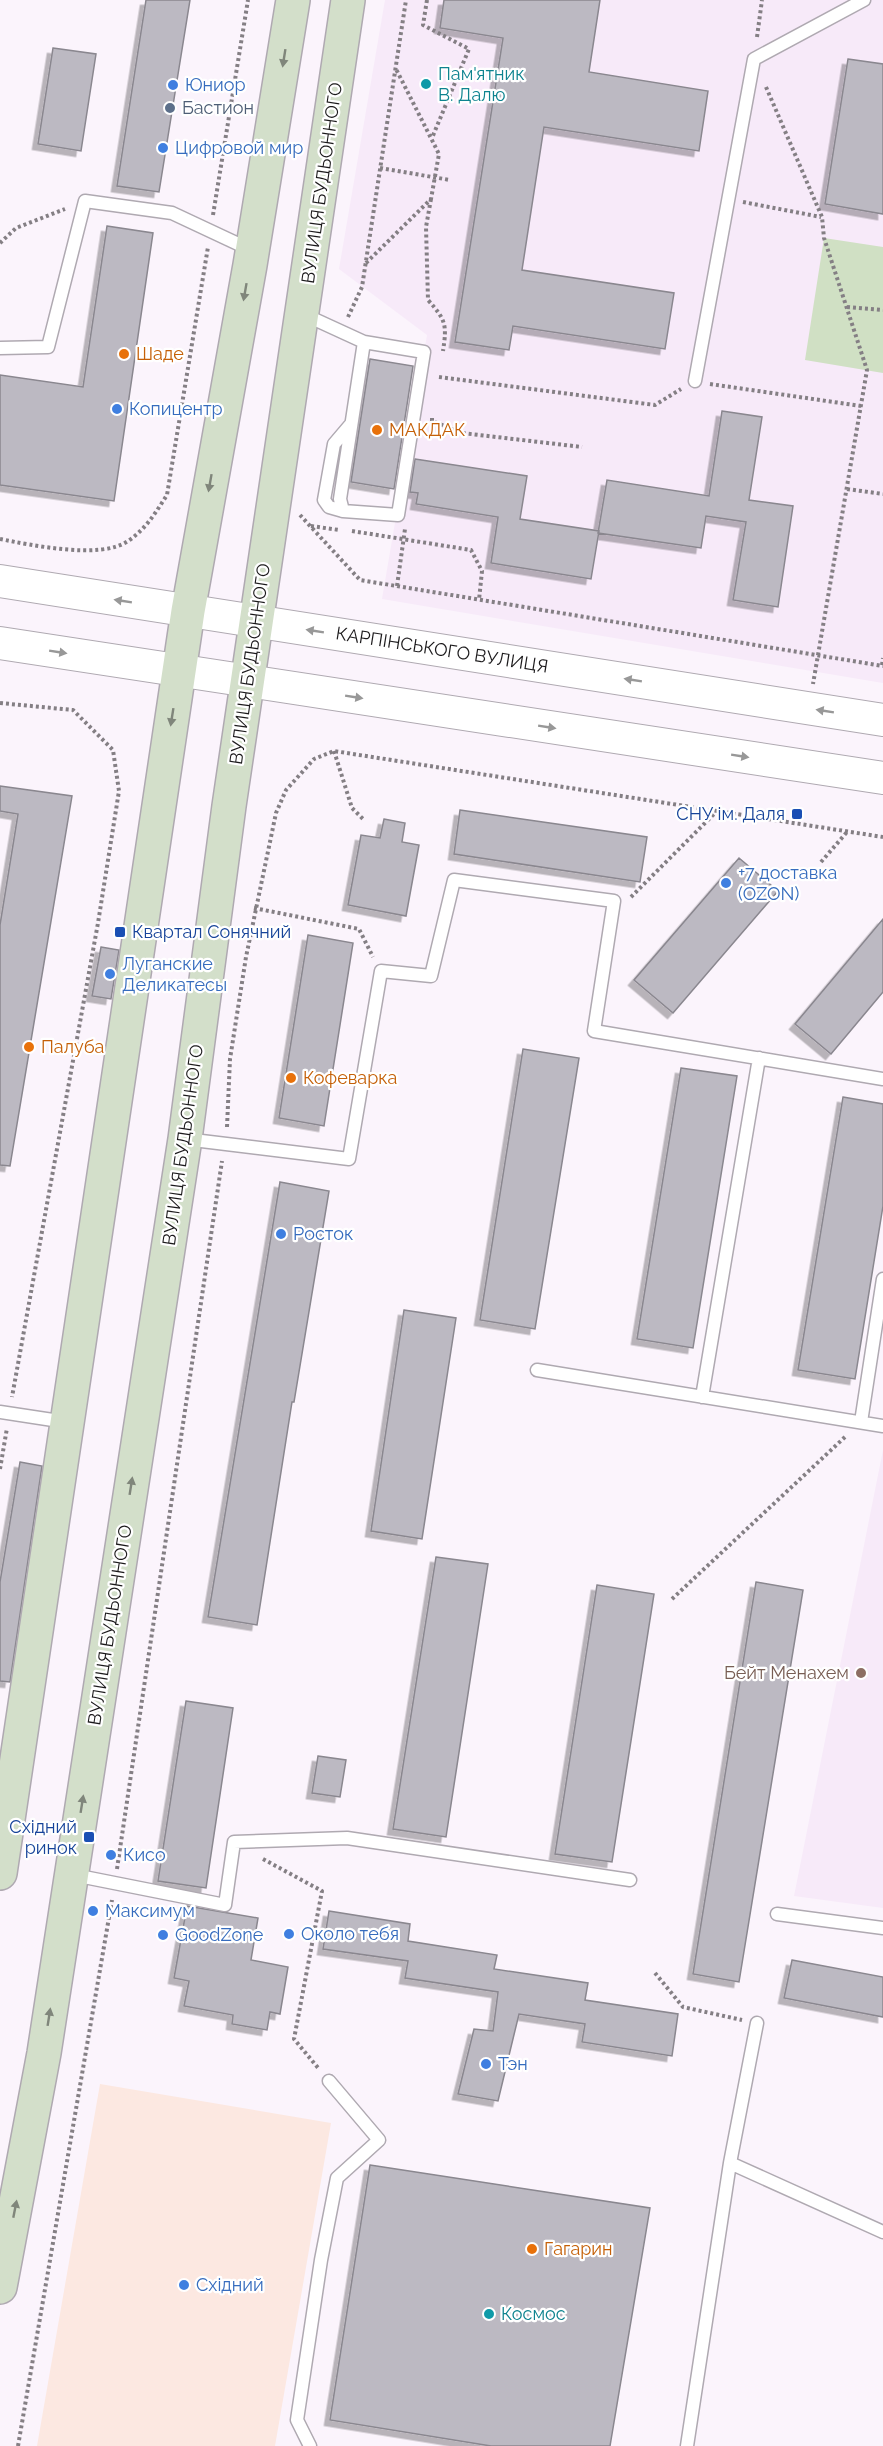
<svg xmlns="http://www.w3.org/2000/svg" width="883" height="2446" font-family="Raleway,sans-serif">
<defs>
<filter id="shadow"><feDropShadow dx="-5.5" dy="5.5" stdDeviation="0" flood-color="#0004"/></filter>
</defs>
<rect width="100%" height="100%" fill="#fbf4fc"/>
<!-- commercial -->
<path fill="#fce8e1" d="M 100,2084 L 331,2123 L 275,2446 L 37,2446 Z"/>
<!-- built -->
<path fill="#f7eaf9" d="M 385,0 L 883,0 L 883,683 L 382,599 L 427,335 L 339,269 Z
M 883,1450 L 883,1908 L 794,1896 Z"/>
<!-- green -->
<path fill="#d0e0c4" d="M 824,238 L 883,247 L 883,373 L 805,360 Z"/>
<!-- building -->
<path fill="#bcb9c2" stroke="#8a878f" stroke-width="1.5" filter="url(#shadow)" d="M 146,0 L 190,0 L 159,192 L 117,186 Z
M 444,0 L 600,0 L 589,72 L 708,91 L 699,151 L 544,127 L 522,270 L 674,293 L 665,349 L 513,326 L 509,350 L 455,342 L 503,38 L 440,28 Z
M 53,48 L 96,54 L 81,151 L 38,144 Z
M 848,59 L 883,64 L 883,214 L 825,204 Z
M 107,226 L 153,233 L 114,501 L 0,485 L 0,375 L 83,387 Z
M 370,359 L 413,366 L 394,489 L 351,482 Z
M 722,411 L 762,417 L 749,500 L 793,506 L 778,607 L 733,600 L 746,522 L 706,516 L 701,548 L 598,533 L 607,480 L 709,496 Z
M 415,459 L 527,476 L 520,519 L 599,531 L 591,579 L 491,563 L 498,517 L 416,504 L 418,493 L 410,492 Z
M 0,786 L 72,796 L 10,1166 L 0,1165 L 0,925 L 18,814 L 0,811 Z
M 460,810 L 647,837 L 640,882 L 454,854 Z
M 384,819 L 405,823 L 402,842 L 419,845 L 406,916 L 348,905 L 361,835 L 380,838 Z
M 739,858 L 778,891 L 673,1013 L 634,980 Z
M 883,919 L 883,992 L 831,1054 L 795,1024 Z
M 308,935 L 353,943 L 324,1126 L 279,1118 Z
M 101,947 L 119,950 L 111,999 L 92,996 Z
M 523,1049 L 579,1058 L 535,1329 L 480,1320 Z
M 681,1068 L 737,1076 L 693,1348 L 637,1339 Z
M 843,1097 L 883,1104 L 883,1206 L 855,1379 L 798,1370 Z
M 280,1182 L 329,1191 L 294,1402 L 292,1402 L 257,1625 L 208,1617 Z
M 404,1310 L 456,1318 L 422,1539 L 371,1531 Z
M 20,1462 L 42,1466 L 10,1682 L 0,1681 L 0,1582 Z
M 436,1557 L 488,1564 L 446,1837 L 393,1829 Z
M 756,1582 L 803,1590 L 739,1982 L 693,1974 Z
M 597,1585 L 654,1594 L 612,1862 L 555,1854 Z
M 186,1701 L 233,1708 L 206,1888 L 158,1881 Z
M 318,1756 L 346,1760 L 340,1797 L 312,1793 Z
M 187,1906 L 258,1918 L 251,1960 L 288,1967 L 280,2014 L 270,2012 L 267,2030 L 232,2024 L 233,2015 L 184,2006 L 189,1981 L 174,1978 Z
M 329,1911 L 410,1924 L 408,1941 L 497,1955 L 494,1969 L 588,1983 L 585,2000 L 678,2014 L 672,2056 L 582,2042 L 585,2024 L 519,2014 L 498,2101 L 458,2094 L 474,2029 L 493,2031 L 498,1992 L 405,1978 L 408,1961 L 323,1949 Z
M 792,1960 L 883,1977 L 883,2017 L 784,1998 Z
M 370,2165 L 650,2208 L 610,2446 L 491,2446 L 330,2420 Z"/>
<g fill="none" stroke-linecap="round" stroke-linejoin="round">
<defs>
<path id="service" d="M 303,314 L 364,342 L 340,499 L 343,511 L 398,515 L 424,352 L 364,342
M 0,348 L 48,347 L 85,201 L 172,213 L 251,250
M 695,381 L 754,59 L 864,0
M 343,511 L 329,507 L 324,500 L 334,444 L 351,424
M 185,1139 L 349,1159 L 381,971 L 431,976 L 454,880 L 614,901 L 594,1031 L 883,1079
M 537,1370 L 883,1426
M 702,1397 L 759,1058
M 0,1412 L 66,1422
M 861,1422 L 883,1279
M 74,1875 L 225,1905 L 234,1842 L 347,1838 L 630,1880
M 777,1914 L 883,1928
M 730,2163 L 883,2232
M 310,2446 L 297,2420 L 321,2260 L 337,2178 L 379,2140 L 329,2081
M 687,2446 L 730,2163 L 757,2023"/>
<path id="tertiary" d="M 0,581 L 883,720
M 0,643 L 883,778"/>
<path id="secondary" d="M 0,1873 L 188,611 L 250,265 L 293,0
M 0,2287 L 44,2053 L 185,1139 L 229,806 L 348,0"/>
</defs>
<!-- service casing -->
<use href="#service" stroke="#afa9b1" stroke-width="15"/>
<!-- tertiary casing -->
<use href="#tertiary" stroke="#afa9b1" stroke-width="34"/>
<!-- secondary casing -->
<use href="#secondary" stroke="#afa9b1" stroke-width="36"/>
<!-- path -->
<path stroke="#847f84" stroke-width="4" stroke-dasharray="3 3" stroke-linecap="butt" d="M 427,0 L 423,25 L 469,49 L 432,138
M 757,37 L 762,0
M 766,87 L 822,217 L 824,238 L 867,370 L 813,684
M 380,168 L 450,180
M 431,199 L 426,227 L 428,300 C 446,320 447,325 443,351
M 743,202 L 821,217
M 213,215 L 248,0
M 0,243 L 16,228 L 65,209
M 366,263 L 431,199 L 439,154 L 396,69
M 847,307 L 883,310
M 348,317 L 362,287 L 406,0
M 439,377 L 655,405 L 681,389
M 710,384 L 861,406
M 432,418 L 432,421 L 462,433 L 582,447
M 847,489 L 883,494
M 300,515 L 360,580 L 883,666
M 311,526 L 339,530
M 352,531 L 471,550 L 482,571 L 479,600
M 0,539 C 31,545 101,560 128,541 C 146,529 156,512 167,495 L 208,247
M 397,586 L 405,529
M 882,665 L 883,658
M 0,703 L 73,710 L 113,750 L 119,791 L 98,923 L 12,1397
M 334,751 L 352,808 L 364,820
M 821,862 L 847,832
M 631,897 L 717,811
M 254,908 L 359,929 L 373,957
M 227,1127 L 230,1059 L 246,957 L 276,813 L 286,790 L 314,759 L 334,751 L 883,837
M 0,1469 L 7,1428
M 672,1599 L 845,1437
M 263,1859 L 322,1891 L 294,2039 L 319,2069
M 117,1869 L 222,1161
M 655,1973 L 683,2007 L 742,2020
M 18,2446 L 112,1900"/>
<!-- service -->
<use href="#service" stroke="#fff" stroke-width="12"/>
<!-- tertiary -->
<use href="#tertiary" stroke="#fff" stroke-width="32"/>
<!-- secondary -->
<use href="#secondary" stroke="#d3dfca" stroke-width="33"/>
</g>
<!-- one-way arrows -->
<defs><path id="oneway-solid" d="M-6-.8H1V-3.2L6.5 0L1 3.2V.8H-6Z" transform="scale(1.5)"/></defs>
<g fill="#80867b">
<use href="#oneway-solid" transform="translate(284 58) rotate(99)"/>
<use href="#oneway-solid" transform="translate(245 292) rotate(100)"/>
<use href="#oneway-solid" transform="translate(210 483) rotate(100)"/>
<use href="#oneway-solid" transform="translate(172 717) rotate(99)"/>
<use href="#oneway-solid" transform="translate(131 1486) rotate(-81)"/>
<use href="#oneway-solid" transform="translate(82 1804) rotate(-81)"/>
<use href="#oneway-solid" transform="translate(49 2017) rotate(-81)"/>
<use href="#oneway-solid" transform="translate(15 2209) rotate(-79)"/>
</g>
<g fill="#989898">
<use href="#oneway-solid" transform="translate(123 601) rotate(-171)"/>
<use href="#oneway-solid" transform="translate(315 631) rotate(-171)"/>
<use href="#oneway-solid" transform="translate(58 652) rotate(9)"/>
<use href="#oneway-solid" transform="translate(633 680) rotate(-171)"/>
<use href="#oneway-solid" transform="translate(354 697) rotate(9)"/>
<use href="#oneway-solid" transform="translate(825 711) rotate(-171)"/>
<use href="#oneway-solid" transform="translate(547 727) rotate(9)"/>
<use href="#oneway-solid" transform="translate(740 756) rotate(9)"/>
</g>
<!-- markers -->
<g fill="#0f9aa8" stroke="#fff" stroke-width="2">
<circle cx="426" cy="84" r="6"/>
<circle cx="489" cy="2314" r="6"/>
</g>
<g fill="#3f7fe0" stroke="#fff" stroke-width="2">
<circle cx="173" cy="85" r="6"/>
<circle cx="163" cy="148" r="6"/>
<circle cx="117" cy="409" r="6"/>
<circle cx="726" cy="883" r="6"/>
<circle cx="110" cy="974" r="6"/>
<circle cx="281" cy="1234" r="6"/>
<circle cx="111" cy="1855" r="6"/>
<circle cx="93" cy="1911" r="6"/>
<circle cx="289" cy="1934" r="6"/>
<circle cx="163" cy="1935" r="6"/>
<circle cx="486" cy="2064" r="6"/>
<circle cx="184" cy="2285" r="6"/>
</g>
<circle fill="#5c6f8a" stroke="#fff" stroke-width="2" cx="170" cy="108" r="6"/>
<g fill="#e8710a" stroke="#fff" stroke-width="2">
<circle cx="124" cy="354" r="6"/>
<circle cx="377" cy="430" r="6"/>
<circle cx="29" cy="1047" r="6"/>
<circle cx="291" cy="1078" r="6"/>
<circle cx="532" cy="2249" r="6"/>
</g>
<g fill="#1a4fb4" stroke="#fff" stroke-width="2">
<rect x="791" y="808" width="12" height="12" rx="3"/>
<rect x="114" y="926" width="12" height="12" rx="3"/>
<rect x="83" y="1831" width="12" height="12" rx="3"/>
</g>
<circle fill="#8d6e63" stroke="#fff" stroke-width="2" cx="861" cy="1673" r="6"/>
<g text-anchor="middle" stroke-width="4.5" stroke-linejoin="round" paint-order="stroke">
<!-- culture labels -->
<g font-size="18" fill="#0d838f" stroke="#fff" text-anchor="start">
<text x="438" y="80">Пам'ятник<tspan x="438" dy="21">В. Далю</tspan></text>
<text x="501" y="2320">Космос</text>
</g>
<!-- shop labels -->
<g font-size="18" fill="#366cbe" stroke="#fff" text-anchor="start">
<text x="185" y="91">Юниор</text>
<text x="175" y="154">Цифровой мир</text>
<text x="129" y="415">Копицентр</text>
<text x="738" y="879">+7 доставка<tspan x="738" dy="21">(OZON)</tspan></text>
<text x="122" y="970">Луганские<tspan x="122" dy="21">Деликатесы</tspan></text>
<text x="293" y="1240">Росток</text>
<text x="123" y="1861">Кисо</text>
<text x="105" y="1917">Максимум</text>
<text x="301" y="1940">Около тебя</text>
<text x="175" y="1941">GoodZone</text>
<text x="498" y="2070">Тэн</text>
<text x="196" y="2291">Східний</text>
</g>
<!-- service labels -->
<g font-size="18" fill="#4e5e75" stroke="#fff" text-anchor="start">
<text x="182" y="114">Бастион</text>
</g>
<!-- street labels -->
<g font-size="18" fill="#1b191b" stroke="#fff">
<text transform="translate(322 183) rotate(-82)" y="6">ВУЛИЦЯ БУДЬОННОГО</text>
<text transform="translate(442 650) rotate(9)" y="6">КАРПІНСЬКОГО ВУЛИЦЯ</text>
<text transform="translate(250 664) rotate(-82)" y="6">ВУЛИЦЯ БУДЬОННОГО</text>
<text transform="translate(183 1145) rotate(-82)" y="6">ВУЛИЦЯ БУДЬОННОГО</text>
<text transform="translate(110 1625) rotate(-81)" y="6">ВУЛИЦЯ БУДЬОННОГО</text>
</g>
<!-- food labels -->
<g font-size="18" fill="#c56008" stroke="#fff" text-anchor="start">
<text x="136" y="360">Шаде</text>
<text x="389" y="436">МАКДАК</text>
<text x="41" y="1053">Палуба</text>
<text x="303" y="1084">Кофеварка</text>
<text x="544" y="2255">Гагарин</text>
</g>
<!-- transit labels -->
<g font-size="18" fill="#164399" stroke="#fff" text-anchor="end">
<text x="785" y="820">СНУ ім. Даля</text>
<text x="132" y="938" text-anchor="start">Квартал Сонячний</text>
<text x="77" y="1833">Східний<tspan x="77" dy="21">ринок</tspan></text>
</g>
<!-- education labels -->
<g font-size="18" fill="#785e54" stroke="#fff" text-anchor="end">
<text x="849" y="1679">Бейт Менахем</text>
</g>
</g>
</svg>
